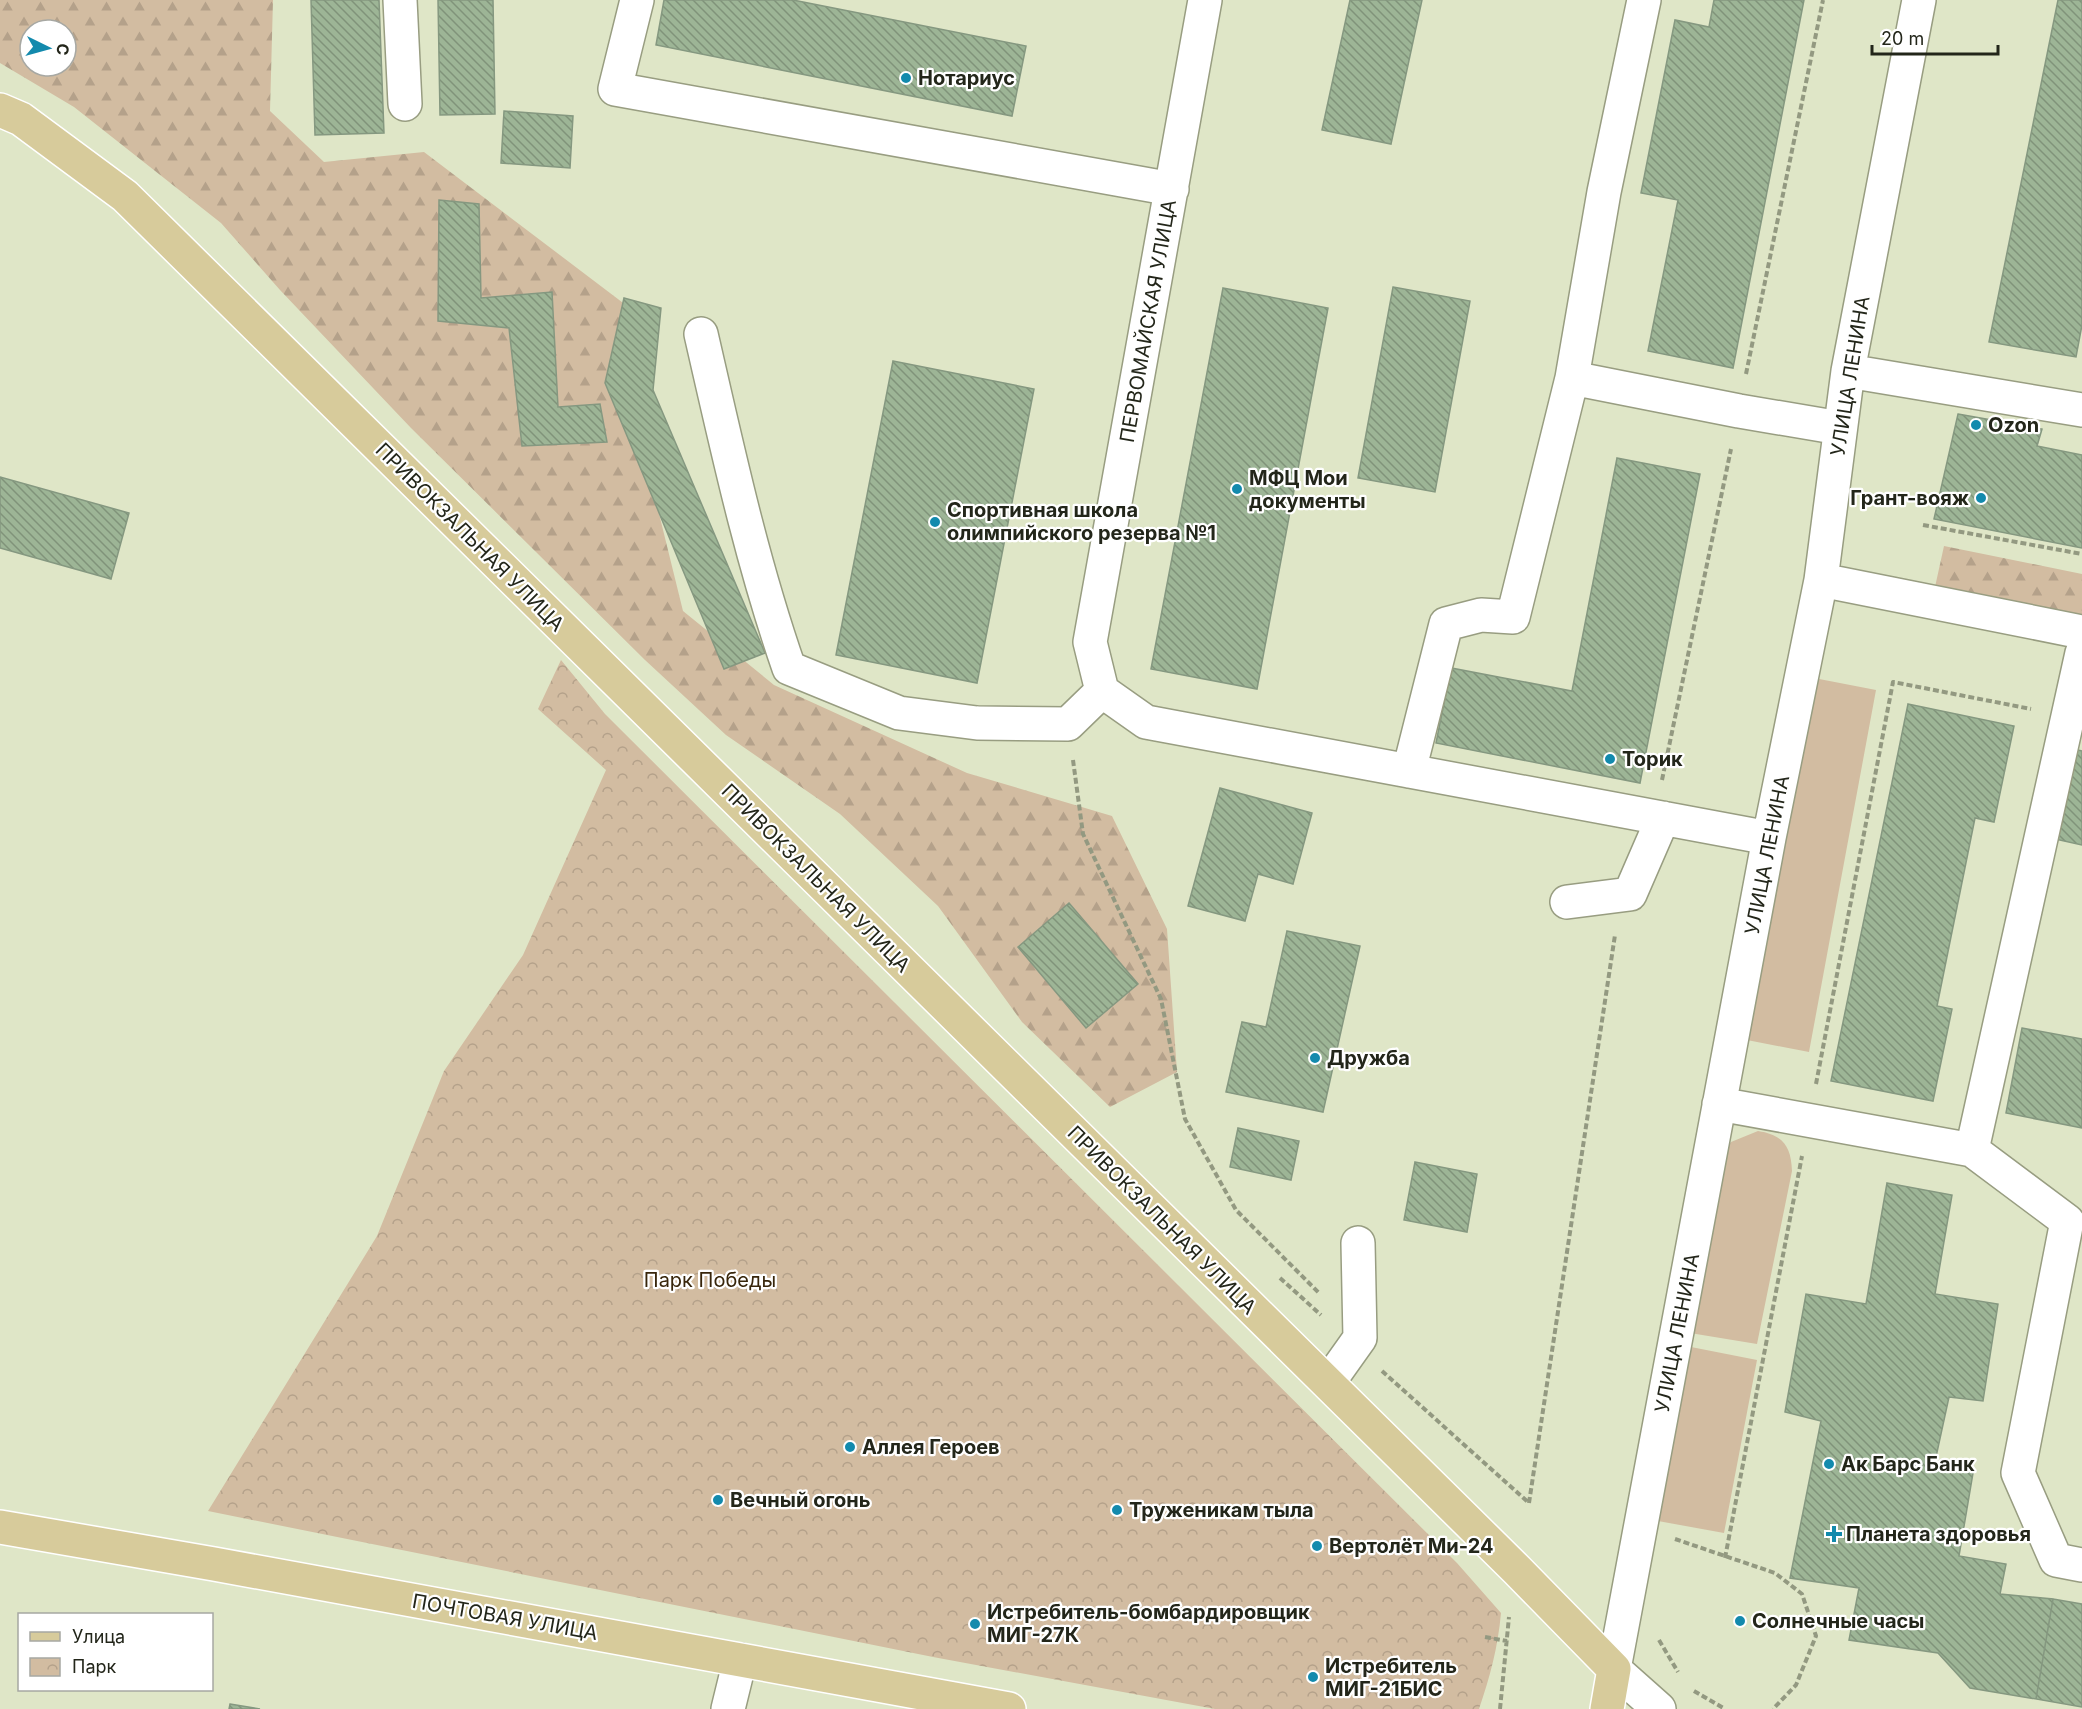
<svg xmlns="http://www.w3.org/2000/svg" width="2082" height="1709" font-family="Inter,sans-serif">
<defs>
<pattern id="forest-firs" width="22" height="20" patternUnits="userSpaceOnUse" patternTransform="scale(1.5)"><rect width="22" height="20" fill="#d2bca1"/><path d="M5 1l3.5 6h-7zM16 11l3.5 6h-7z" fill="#b4a18a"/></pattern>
<pattern id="park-crowns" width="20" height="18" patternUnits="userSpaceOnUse" patternTransform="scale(1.5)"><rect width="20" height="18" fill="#d2bca1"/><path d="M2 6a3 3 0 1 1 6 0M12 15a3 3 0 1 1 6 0" fill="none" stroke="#b4a18a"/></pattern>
<pattern id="building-back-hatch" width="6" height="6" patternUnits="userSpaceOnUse" patternTransform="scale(1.5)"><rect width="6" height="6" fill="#9db596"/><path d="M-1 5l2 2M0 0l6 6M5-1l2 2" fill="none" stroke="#80937a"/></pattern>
</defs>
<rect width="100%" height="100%" fill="#dfe6c7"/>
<!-- grass -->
<path fill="#d2bca1" d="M 1814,678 L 1876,690 L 1809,1052 L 1747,1040 Z
M 1758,1131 C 1783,1135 1791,1146 1792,1171 L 1757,1344 L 1690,1333 L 1724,1151 L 1731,1142 Z
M 1691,1347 L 1757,1360 L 1724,1533 L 1658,1521 Z"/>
<!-- forest -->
<path fill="url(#forest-firs)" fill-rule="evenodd" d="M 0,0 L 273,0 L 270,111 L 324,162 L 424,152 L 639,315 L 650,477 L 683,611 L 774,685 L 967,773 L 1112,816 L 1167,929 L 1177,1072 L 1110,1107 L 1022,1022 L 938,906 L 840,814 L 726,735 L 645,660 L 411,428 L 280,290 L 221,223 L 74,107 L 0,63 ZM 30,30 L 66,30 L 66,66 L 30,66 Z
M 1944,546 L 2082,574 L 2082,616 L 1935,587 Z"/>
<!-- park -->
<path fill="url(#park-crowns)" d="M 561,660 L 605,714 L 1457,1563 L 1501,1613 C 1498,1647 1490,1677 1479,1709 L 1215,1709 L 933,1657 L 208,1511 L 377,1236 L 444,1071 L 523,955 L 606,770 L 538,709 Z"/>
<!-- building -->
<path fill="url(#building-back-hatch)" stroke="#859880" stroke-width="1.5" d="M 311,0 L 379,0 L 384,133 L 315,135 Z
M 438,0 L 493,0 L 495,114 L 440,115 Z
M 664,0 L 793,0 L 1026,46 L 1012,116 L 656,45 Z
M 1350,0 L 1422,0 L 1391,144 L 1322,130 Z
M 1714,0 L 1804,0 L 1733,368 L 1648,351 L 1678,200 L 1641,193 L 1675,20 L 1709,27 Z
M 2058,0 L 2082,0 L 2082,325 L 2076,357 L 1989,342 Z
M 504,111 L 573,116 L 570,168 L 501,163 Z
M 439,200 L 479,204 L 481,298 L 552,292 L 558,407 L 600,404 L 607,442 L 522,446 L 509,328 L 438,321 Z
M 1393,287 L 1470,301 L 1435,492 L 1358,478 Z
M 1223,288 L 1328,308 L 1257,689 L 1151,669 Z
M 624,298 L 661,308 L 653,390 L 765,653 L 724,669 L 605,383 Z
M 893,361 L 1034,389 L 977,683 L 836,655 Z
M 1958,414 L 2042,429 L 2037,446 L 2082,455 L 2082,548 L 1934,519 Z
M 1617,458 L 1700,474 L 1640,783 L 1436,743 L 1451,668 L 1572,691 Z
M 0,477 L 129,513 L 111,579 L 0,548 Z
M 1908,704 L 2014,726 L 1994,822 L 1975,818 L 1937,1006 L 1952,1009 L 1933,1101 L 1831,1081 Z
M 2074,749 L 2082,751 L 2082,845 L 2055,839 Z
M 1220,788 L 1312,813 L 1293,884 L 1258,874 L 1245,921 L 1188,906 Z
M 1069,903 L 1138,984 L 1086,1028 L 1018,947 Z
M 1287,931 L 1360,946 L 1323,1112 L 1226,1092 L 1242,1022 L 1266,1027 Z
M 2022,1028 L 2082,1039 L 2082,1128 L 2006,1113 Z
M 1238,1128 L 1299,1141 L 1291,1180 L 1230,1167 Z
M 1415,1162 L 1477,1174 L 1467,1232 L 1404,1220 Z
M 1887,1183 L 1952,1195 L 1935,1294 L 1998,1304 L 1983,1401 L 1949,1397 L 1934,1466 L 1973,1473 L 1959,1556 L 2006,1564 L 2000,1594 L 2053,1599 L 2036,1699 L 1970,1688 L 1938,1653 L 1849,1640 L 1859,1588 L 1790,1578 L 1821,1421 L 1785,1412 L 1806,1294 L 1866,1304 Z
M 2053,1599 L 2082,1604 L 2082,1707 L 2036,1699 Z
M 230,1704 L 260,1709 L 229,1709 Z"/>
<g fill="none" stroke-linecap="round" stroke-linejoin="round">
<defs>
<path id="minor" d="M 400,0 L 405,104
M 637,0 L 615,89 L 1172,189
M 1205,0 L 1090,642 L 1102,691 L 1146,722 L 1769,838
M 1644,0 L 1604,192 L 1572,378 L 1739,411 L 1840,428
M 701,334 C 727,447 751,559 789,668 L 899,713 L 977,723 L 1068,724 L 1102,691
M 1848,371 L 2082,410
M 1821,580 L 2082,632
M 1409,771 L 1446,624 L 1481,615 L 1513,617 L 1572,378
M 1567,902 L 1630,894 L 1663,818
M 1719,1104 L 1972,1150 L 2067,1221 L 2018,1473 L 2056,1560 L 2082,1565
M 1972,1150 L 2082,653
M 1328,1383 L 1360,1338 L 1358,1243
M 728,1709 L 740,1660
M 1659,1709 L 1614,1669 L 1769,838 L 1821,580 L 1848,371 L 1919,0"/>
<path id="major" d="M 0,110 L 21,119 L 125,196 L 1517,1570 L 1614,1669 L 1607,1709
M 0,1527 L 214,1564 L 1009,1709"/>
</defs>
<!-- minor casing -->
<use href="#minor" stroke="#989d81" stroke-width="36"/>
<!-- major casing -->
<use href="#major" stroke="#fff" stroke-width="36"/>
<!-- path -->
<path stroke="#939981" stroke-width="4" stroke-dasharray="6 3" stroke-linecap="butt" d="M 1746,374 L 1823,0
M 1923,525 L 2082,554
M 1073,760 L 1083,834 L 1161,999 L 1185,1119 L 1236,1210 L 1319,1293
M 1662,780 L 1731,449
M 1816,1084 L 1893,682 L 2031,709
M 1280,1278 L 1321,1315
M 1382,1371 L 1529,1503
M 1529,1503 L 1615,935
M 1675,1539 L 1775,1573 L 1802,1594 L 1816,1636 L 1796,1685 L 1773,1709
M 1725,1558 L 1802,1156
M 1485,1637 L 1507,1641
M 1659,1640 L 1678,1672
M 1694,1691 L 1725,1709
M 1500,1709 L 1509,1617"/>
<!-- minor -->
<use href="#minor" stroke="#fff" stroke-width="33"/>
<!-- major -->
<use href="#major" stroke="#d7cb9b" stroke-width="33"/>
</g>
<!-- markers -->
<g fill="#138aad" stroke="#fff" stroke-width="2">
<circle cx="906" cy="78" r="6"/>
<circle cx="1976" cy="425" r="6"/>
<circle cx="1237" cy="489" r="6"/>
<circle cx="1981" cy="498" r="6"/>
<circle cx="935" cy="522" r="6"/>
<circle cx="1610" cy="759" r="6"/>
<circle cx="1315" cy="1058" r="6"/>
<circle cx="850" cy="1447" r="6"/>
<circle cx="1829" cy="1464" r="6"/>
<circle cx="718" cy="1500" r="6"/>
<circle cx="1117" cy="1510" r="6"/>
<path d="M1831 1525h6v6h6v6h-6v6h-6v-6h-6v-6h6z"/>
<circle cx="1317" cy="1546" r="6"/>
<circle cx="1740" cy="1621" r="6"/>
<circle cx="975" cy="1624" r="6"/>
<circle cx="1313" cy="1677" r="6"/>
</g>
<g text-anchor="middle" stroke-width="4.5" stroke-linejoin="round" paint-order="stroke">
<!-- poi labels -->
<g font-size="20" font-weight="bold" fill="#23261a" stroke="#fff" text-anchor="start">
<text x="918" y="85">Нотариус</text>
<text x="1988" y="432">Ozon</text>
<text x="1249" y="485">МФЦ Мои<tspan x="1249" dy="23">документы</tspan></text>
<text x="1969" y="505" text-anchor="end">Грант-вояж</text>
<text x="947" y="517">Спортивная школа<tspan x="947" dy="23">олимпийского резерва №1</tspan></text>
<text x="1622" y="766">Торик</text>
<text x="1327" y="1065">Дружба</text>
<text x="862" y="1454">Аллея Героев</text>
<text x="1841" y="1471">Ак Барс Банк</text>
<text x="730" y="1507">Вечный огонь</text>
<text x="1129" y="1517">Труженикам тыла</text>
<text x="1846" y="1541">Планета здоровья</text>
<text x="1329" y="1553">Вертолёт Ми-24</text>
<text x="987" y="1619">Истребитель-бомбардировщик<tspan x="987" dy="23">МИГ-27К</tspan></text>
<text x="1752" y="1628">Солнечные часы</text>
<text x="1325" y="1673">Истребитель<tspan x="1325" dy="23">МИГ-21БИС</tspan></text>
</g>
<!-- street labels -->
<g font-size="20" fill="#23261a" stroke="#fff">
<text transform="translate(1148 321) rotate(-80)" y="7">ПЕРВОМАЙСКАЯ УЛИЦА</text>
<text transform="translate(1850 376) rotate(-81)" y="7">УЛИЦА ЛЕНИНА</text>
<text transform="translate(470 537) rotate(45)" y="7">ПРИВОКЗАЛЬНАЯ УЛИЦА</text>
<text transform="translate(1767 855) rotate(-79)" y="7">УЛИЦА ЛЕНИНА</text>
<text transform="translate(816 878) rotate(45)" y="7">ПРИВОКЗАЛЬНАЯ УЛИЦА</text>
<text transform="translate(1162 1220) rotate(45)" y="7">ПРИВОКЗАЛЬНАЯ УЛИЦА</text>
<text transform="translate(1677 1333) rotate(-79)" y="7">УЛИЦА ЛЕНИНА</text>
<text transform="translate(505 1617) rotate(10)" y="7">ПОЧТОВАЯ УЛИЦА</text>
</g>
<!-- park labels -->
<g font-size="20" fill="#38260b" stroke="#fff">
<text x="710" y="1287">Парк Победы</text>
</g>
</g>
<!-- legend -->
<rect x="18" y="1613" width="195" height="78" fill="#ffffff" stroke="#a7a8a3" stroke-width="1.5"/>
<rect x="30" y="1632" width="30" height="9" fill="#d7cb9b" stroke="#a7a8a3" stroke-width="1.5"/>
<text x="72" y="1643" font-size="18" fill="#23261a">Улица</text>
<rect x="30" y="1658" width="30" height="18" fill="url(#park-crowns)" stroke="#a7a8a3" stroke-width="1.5"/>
<text x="72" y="1673" font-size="18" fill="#23261a">Парк</text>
<!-- north arrow -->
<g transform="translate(48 48) rotate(95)"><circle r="28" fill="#ffffff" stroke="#a7a8a3" stroke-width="1.5"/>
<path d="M0-4.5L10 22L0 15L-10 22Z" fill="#138aad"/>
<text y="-9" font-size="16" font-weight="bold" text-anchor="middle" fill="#23261a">С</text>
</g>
<!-- scale -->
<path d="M1872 45v9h126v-9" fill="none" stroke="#23261a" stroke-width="3"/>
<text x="1881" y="45" font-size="18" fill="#23261a" stroke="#ffffff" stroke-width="4.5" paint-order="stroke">20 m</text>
</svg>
